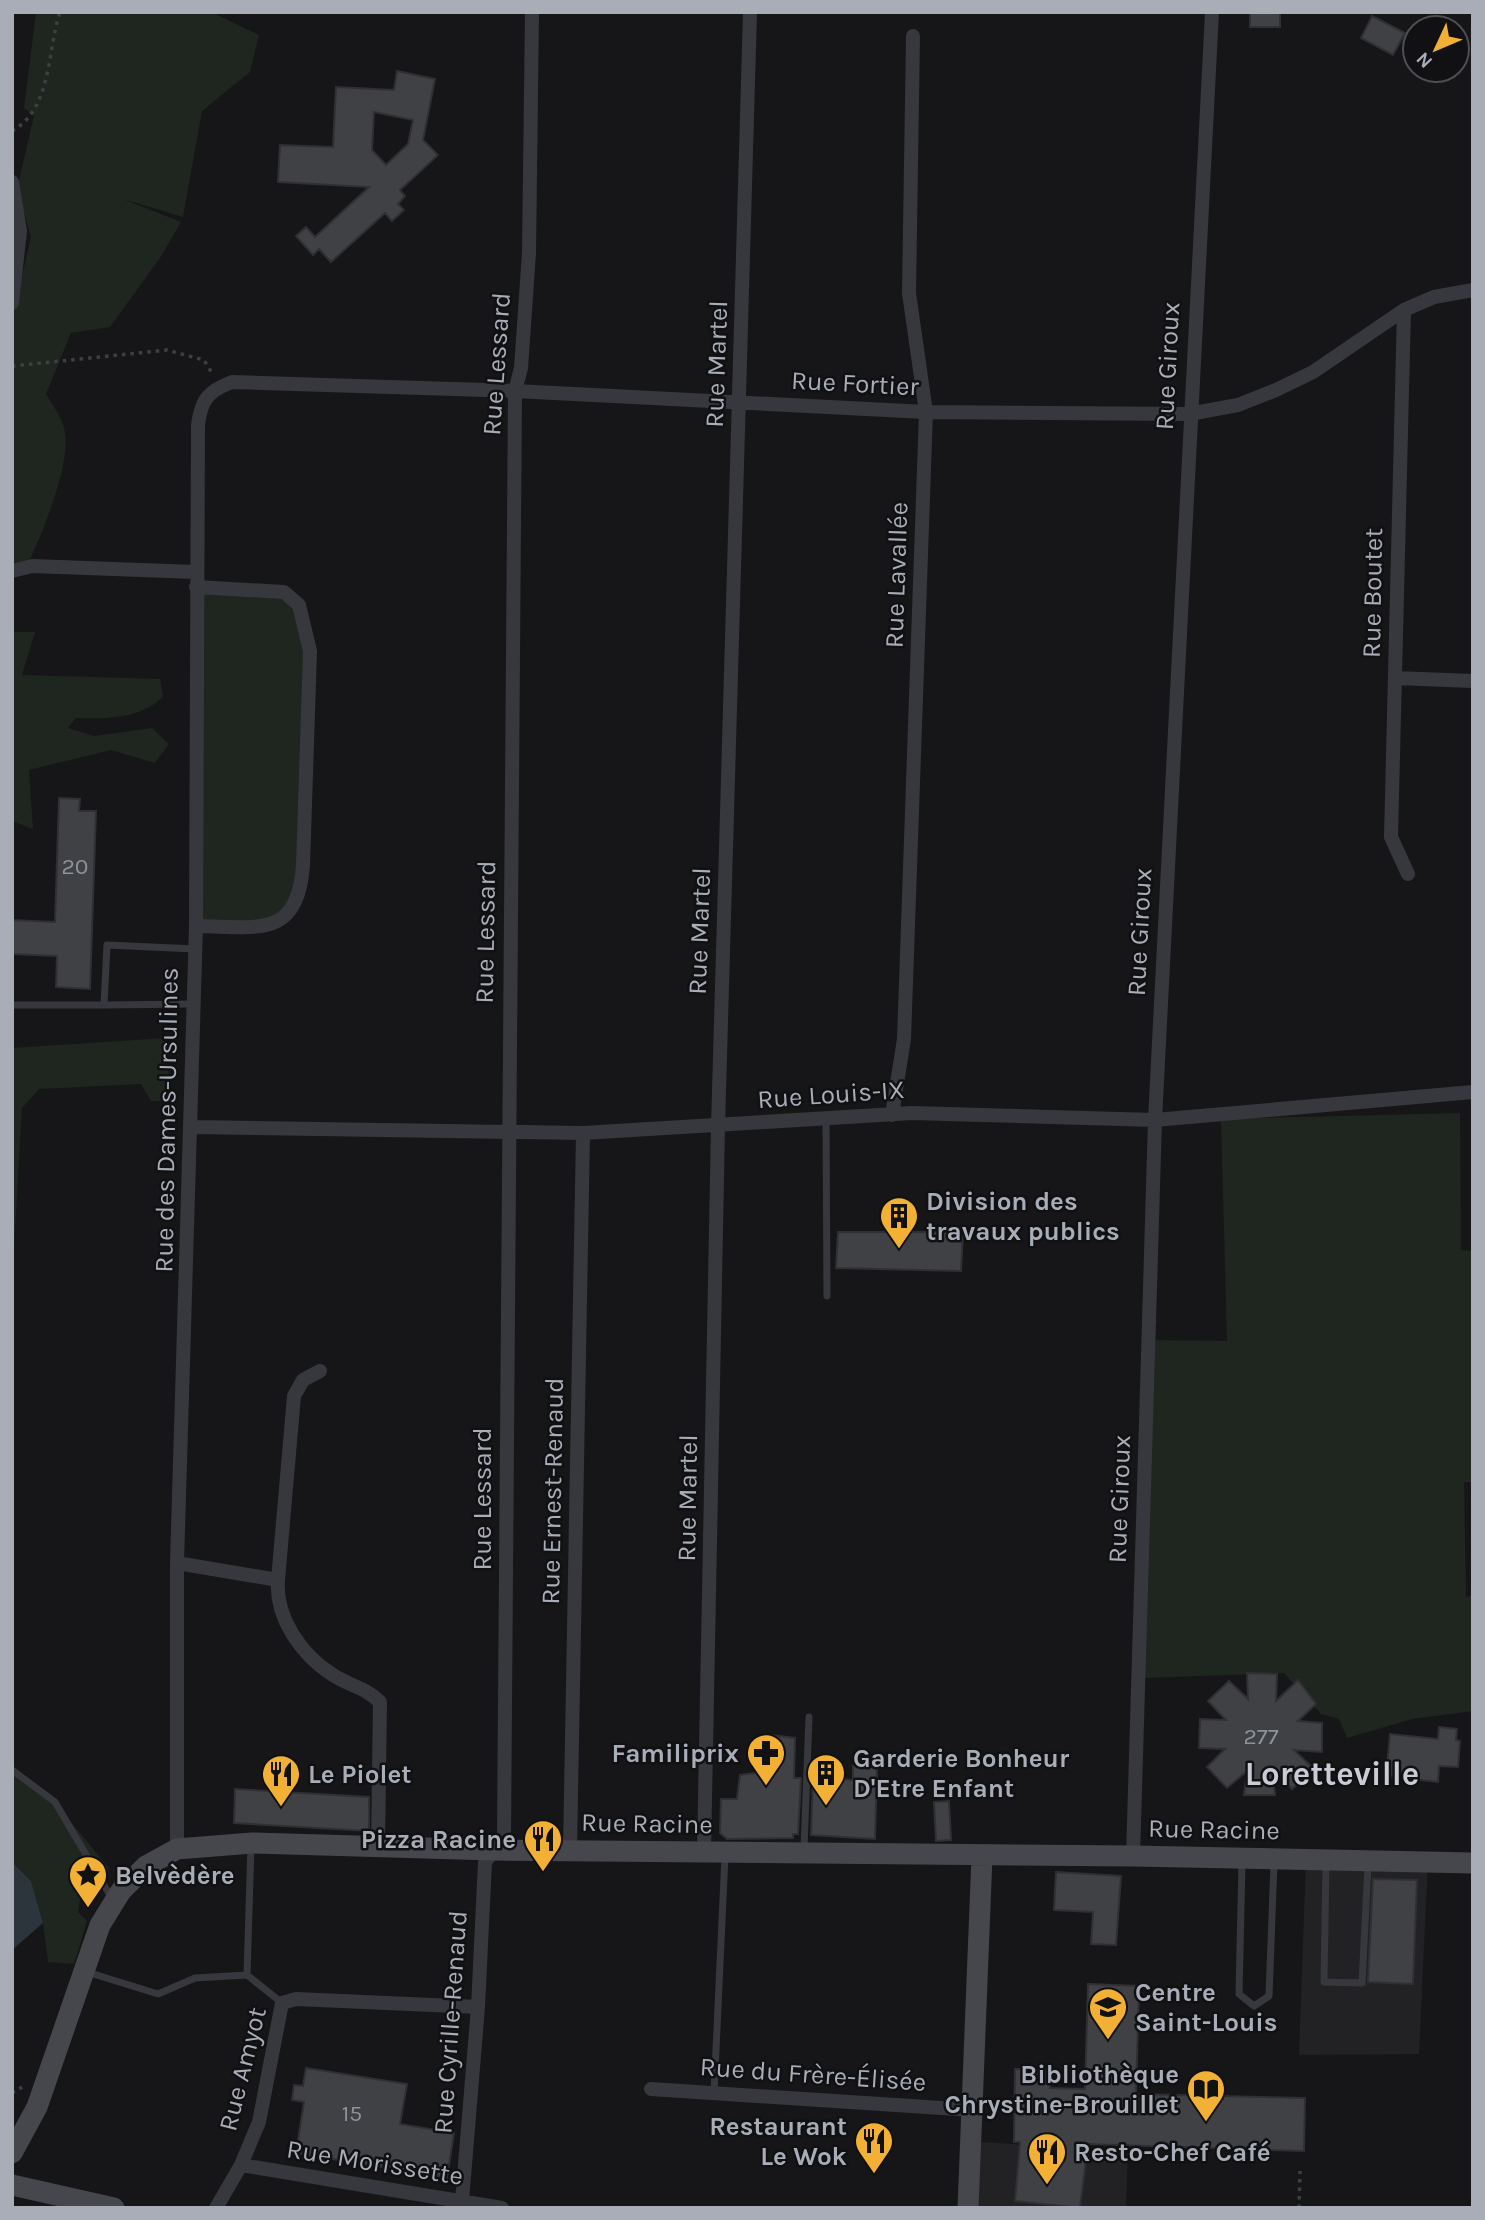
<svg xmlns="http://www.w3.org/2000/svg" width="1485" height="2220" font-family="Karla,sans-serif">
<rect width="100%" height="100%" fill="#161618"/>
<!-- built -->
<path fill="#222225" d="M 1306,1859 L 1428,1861 L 1419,2054 L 1299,2055 Z
M 971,2141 L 1128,2153 L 1126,2208 L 968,2208 Z"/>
<!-- green -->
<path fill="#1e261f" d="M 36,12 L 211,12 L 259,35 L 250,72 L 202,111 L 183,217 L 123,199 L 181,222 L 160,258 L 110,327 L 71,333 L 46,394 C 53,406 64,420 65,433 C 70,466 44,529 30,559 L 12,565 L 12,319 L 31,237 L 17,189 L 34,116 L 24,108 Z
M 196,587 L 284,592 L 305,624 L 303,865 L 283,920 L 196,926 Z
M 12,632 L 35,632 L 22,675 L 160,679 L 163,696 C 143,719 104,719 76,718 L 68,728 L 94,736 L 152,728 L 169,744 L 155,763 L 111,750 L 29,770 L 33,829 L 12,821 Z
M 166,1038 L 171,1101 L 151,1101 L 141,1084 L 39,1089 L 22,1108 L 12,1283 L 12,1048 Z
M 1460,1113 L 1461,1250 L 1473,1251 L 1473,1482 L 1464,1482 L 1466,1598 L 1473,1594 L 1473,1711 L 1412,1719 L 1347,1738 L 1339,1719 L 1321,1714 L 1284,1673 L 1143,1678 L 1150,1340 L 1227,1341 L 1221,1119 Z
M 12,1771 L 54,1802 L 109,1868 L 99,1887 L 81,1893 L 78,1912 L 87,1921 L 74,1964 L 48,1962 L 43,1923 L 31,1881 L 12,1862 Z"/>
<!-- water -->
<path fill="#2c353c" d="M 12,1862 L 31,1881 L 43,1923 L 12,1950 Z"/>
<!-- building -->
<path fill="#404145" stroke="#303034" stroke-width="2" fill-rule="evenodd" d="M 1250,12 L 1280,12 L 1280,27 L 1250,27 Z
M 1372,16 L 1405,33 L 1393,55 L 1361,38 Z
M 397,71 L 435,79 L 423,140 L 438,155 L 400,190 L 405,196 L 398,204 L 404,210 L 392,221 L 385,213 L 331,262 L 319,249 L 313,255 L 296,236 L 306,227 L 315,237 L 369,187 L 278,182 L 280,145 L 333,147 L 336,87 L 394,90 ZM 374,112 L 413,120 L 408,144 L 386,165 L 372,150 Z
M 59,798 L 80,799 L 79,811 L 96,811 L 90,989 L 56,987 L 57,956 L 12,954 L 12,920 L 55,922 Z
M 838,1232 L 963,1232 L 961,1271 L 836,1268 Z
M 1247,1673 L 1277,1674 L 1276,1701 L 1298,1680 L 1316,1704 L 1298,1721 L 1322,1723 L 1322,1752 L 1294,1750 L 1314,1769 L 1292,1789 L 1272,1769 L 1275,1795 L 1244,1795 L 1247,1771 L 1227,1788 L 1207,1767 L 1225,1749 L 1199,1748 L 1200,1719 L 1226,1720 L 1208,1701 L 1229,1681 L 1248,1699 Z
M 1439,1727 L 1457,1729 L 1456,1740 L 1460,1741 L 1458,1767 L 1439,1766 L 1438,1782 L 1386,1776 L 1390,1734 L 1438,1739 Z
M 770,1735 L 795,1738 L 794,1778 L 801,1778 L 798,1834 L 793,1834 L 793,1838 L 727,1839 L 720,1833 L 721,1799 L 737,1799 L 740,1775 L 755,1773 L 758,1755 L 767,1757 Z
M 853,1766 L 877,1767 L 875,1839 L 811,1835 L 813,1778 L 853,1780 Z
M 235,1789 L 369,1797 L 369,1831 L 234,1823 Z
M 949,1801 L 951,1840 L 936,1841 L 934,1802 Z
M 1056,1872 L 1121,1876 L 1116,1945 L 1091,1944 L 1093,1912 L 1054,1910 Z
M 1373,1879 L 1417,1880 L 1413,1984 L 1368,1982 Z
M 1088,1984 L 1139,1986 L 1136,2094 L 1305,2098 L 1304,2151 L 1088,2144 L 1080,2208 L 1015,2201 L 1020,2142 L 1014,2142 L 1015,2069 L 1051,2070 L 1050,2088 L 1085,2089 Z
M 306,2068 L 407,2084 L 400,2124 L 454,2133 L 447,2178 L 296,2153 L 304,2102 L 292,2100 L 294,2085 L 303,2086 Z"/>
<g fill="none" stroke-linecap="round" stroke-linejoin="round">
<!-- path -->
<path stroke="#3d3f44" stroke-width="3.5" stroke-dasharray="3.5 5" stroke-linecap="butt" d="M 12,131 C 52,109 47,51 60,12
M 12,366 L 167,350 L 204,360 L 213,375
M 12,2093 L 22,2087
M 1299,2208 L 1300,2171"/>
<!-- lane -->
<path stroke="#37383d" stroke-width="7" d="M 193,1004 L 104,1005 L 107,945 L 195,949
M 12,1005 L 104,1005
M 826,1119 L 827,1296
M 12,1770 L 55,1802 L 111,1897
M 804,1849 L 809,1717
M 1242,1862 L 1239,1994 L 1254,2006 L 1269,1996 L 1274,1863
M 1326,1863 L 1324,1982 L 1362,1983 L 1368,1865
M 87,1972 L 158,1994 L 195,1978 L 247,1975 L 282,2003
M 247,1975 L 251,1844
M 714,2093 L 725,1856"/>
<!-- street -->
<path stroke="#37383d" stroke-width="14" d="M 12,182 L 20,231 L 12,303
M 1404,310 L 1391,837 L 1408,874
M 12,571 L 32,566 L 196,572
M 1395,678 L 1473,681
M 196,926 C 255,926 298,941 303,865 L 310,651 L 299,605 L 284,592 L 196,587
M 892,1115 L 904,1039 L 926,412 L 909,293 L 913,36
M 192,1127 L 583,1133 L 912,1113 L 1155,1120 L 1473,1092
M 177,1563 L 278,1580 L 294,1396 L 303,1380 L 320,1371
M 278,1580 C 275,1617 301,1655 333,1675 C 350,1686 365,1687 380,1702 L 378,1845
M 177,1849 L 177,1563 L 196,926 L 198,425 C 201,400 208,391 232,382 L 515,391 L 926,412 L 1189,414 L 1238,405 L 1276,390 L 1313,372 L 1404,310 L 1434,297 L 1473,290
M 570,1850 L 583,1133
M 704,1851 L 718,1126 L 750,12
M 1133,1856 L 1155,1120 L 1212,12
M 651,2089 L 972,2110
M 241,2165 L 502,2208
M 462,2201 L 478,2007 L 485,1862 L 504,1836 L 515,391 L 521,368 L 529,253 L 532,12
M 216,2208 L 241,2165 L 259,2122 L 282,2003 L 296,1999 L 478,2007"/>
<!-- secondary -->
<path stroke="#45474d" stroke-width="21" d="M 12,2153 L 37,2107 L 100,1925 L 121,1891 L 146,1866 L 177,1849 L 252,1843 L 493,1850 L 1133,1856 L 1473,1863
M 12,2185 L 114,2208
M 968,2208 L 982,1856"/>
</g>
<!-- icons -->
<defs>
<symbol id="building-pin" viewBox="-11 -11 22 30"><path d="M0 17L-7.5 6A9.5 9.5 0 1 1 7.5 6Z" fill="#f2b134" stroke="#111113"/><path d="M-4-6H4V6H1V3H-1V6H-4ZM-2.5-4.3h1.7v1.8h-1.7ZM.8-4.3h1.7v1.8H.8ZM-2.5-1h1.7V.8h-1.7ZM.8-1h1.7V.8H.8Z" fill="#111"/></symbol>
<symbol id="pharmacy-pin" viewBox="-11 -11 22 30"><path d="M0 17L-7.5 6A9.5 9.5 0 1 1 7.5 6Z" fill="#f2b134" stroke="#111113"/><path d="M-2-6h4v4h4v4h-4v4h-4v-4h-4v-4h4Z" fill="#111"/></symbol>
<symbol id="restaurant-pin" viewBox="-11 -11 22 30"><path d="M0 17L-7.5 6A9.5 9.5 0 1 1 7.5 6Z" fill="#f2b134" stroke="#111113"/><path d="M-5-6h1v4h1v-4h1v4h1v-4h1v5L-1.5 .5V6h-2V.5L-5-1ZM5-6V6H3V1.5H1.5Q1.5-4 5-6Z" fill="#111"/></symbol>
<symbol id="sight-pin" viewBox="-11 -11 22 30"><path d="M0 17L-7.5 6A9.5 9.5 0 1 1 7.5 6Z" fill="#f2b134" stroke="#111113"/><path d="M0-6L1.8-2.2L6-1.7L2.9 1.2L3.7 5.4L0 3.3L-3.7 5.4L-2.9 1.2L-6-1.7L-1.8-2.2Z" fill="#111"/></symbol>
<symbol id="school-pin" viewBox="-11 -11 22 30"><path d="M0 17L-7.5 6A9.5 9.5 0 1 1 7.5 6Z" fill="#f2b134" stroke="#111113"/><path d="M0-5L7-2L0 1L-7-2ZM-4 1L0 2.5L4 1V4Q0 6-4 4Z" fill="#111"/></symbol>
<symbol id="library-pin" viewBox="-11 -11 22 30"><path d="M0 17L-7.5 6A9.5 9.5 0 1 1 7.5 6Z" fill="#f2b134" stroke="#111113"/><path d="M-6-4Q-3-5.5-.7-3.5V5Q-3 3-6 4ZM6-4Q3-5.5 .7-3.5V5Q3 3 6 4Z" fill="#111"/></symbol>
</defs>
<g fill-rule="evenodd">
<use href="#building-pin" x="877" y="1194" width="44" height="60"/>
<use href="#pharmacy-pin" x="744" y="1731" width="44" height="60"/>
<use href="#building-pin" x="804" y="1751" width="44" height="60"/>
<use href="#restaurant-pin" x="259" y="1752" width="44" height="60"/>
<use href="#restaurant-pin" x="521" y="1817" width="44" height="60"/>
<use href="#sight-pin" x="66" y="1853" width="44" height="60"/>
<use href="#school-pin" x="1086" y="1985" width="44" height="60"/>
<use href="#library-pin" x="1184" y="2067" width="44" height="60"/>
<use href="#restaurant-pin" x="852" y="2119" width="44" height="60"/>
<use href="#restaurant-pin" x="1025" y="2130" width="44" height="60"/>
</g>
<g text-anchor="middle" stroke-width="5" stroke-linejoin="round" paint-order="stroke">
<!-- number labels -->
<g font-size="23" fill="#8e929b">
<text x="75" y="874">20</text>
<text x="1261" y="1744">277</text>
<text x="352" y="2121">15</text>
</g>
<!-- street labels -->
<g font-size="26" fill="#a8adb8" stroke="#111113">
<text transform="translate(496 364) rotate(-86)" y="9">Rue Lessard</text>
<text transform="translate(716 364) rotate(-88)" y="9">Rue Martel</text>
<text transform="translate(1167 366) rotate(-87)" y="9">Rue Giroux</text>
<text transform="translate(855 383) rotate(3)" y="9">Rue Fortier</text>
<text transform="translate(896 575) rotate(-88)" y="9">Rue Lavallée</text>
<text transform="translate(1372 593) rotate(-89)" y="9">Rue Boutet</text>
<text transform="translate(699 931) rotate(-88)" y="9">Rue Martel</text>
<text transform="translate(485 932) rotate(-89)" y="9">Rue Lessard</text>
<text transform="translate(1139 932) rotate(-87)" y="9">Rue Giroux</text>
<text transform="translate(831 1094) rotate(-4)" y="9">Rue Louis-IX</text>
<text transform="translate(166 1120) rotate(-89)" y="9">Rue des Dames-Ursulines</text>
<text transform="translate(552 1491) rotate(-89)" y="9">Rue Ernest-Renaud</text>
<text transform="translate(687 1498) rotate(-89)" y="9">Rue Martel</text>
<text transform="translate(482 1499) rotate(-90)" y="9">Rue Lessard</text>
<text transform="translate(1119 1499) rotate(-88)" y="9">Rue Giroux</text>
<text transform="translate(647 1823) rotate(1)" y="9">Rue Racine</text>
<text transform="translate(1214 1829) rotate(1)" y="9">Rue Racine</text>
<text transform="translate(450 2022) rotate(-86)" y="9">Rue Cyrille-Renaud</text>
<text transform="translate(242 2069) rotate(-76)" y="9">Rue Amyot</text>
<text transform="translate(813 2074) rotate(4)" y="9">Rue du Frère-Élisée</text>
<text transform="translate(375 2162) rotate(9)" y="9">Rue Morissette</text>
</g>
<!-- poi labels -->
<g font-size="26" font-weight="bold" fill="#a8adb8" stroke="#111113" text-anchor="start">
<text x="926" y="1210">Division des<tspan x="926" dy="30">travaux publics</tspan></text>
<text x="739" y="1762" text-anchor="end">Familiprix</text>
<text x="853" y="1767">Garderie Bonheur<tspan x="853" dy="30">D'Etre Enfant</tspan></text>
<text x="308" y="1783">Le Piolet</text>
<text x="516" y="1848" text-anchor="end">Pizza Racine</text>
<text x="115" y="1884">Belvèdère</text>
<text x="1135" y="2001">Centre<tspan x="1135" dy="30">Saint-Louis</tspan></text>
<text x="1179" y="2083" text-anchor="end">Bibliothèque<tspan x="1179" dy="30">Chrystine-Brouillet</tspan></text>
<text x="847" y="2135" text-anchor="end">Restaurant<tspan x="847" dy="30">Le Wok</tspan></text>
<text x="1074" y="2161">Resto-Chef Café</text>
</g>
<!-- district labels -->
<g font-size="33" font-weight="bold" fill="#c9ccd4" stroke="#111113">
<text x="1332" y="1785">Loretteville</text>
</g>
</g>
<!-- border -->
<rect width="1485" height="2220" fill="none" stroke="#a8adb8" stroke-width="28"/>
<!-- north arrow -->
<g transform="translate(1436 49) rotate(226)"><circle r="33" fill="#111113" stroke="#4d4f55" stroke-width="2"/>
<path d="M0-5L12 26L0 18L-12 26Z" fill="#f2b134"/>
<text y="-10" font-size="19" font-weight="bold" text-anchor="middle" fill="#a8adb8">N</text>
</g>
</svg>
